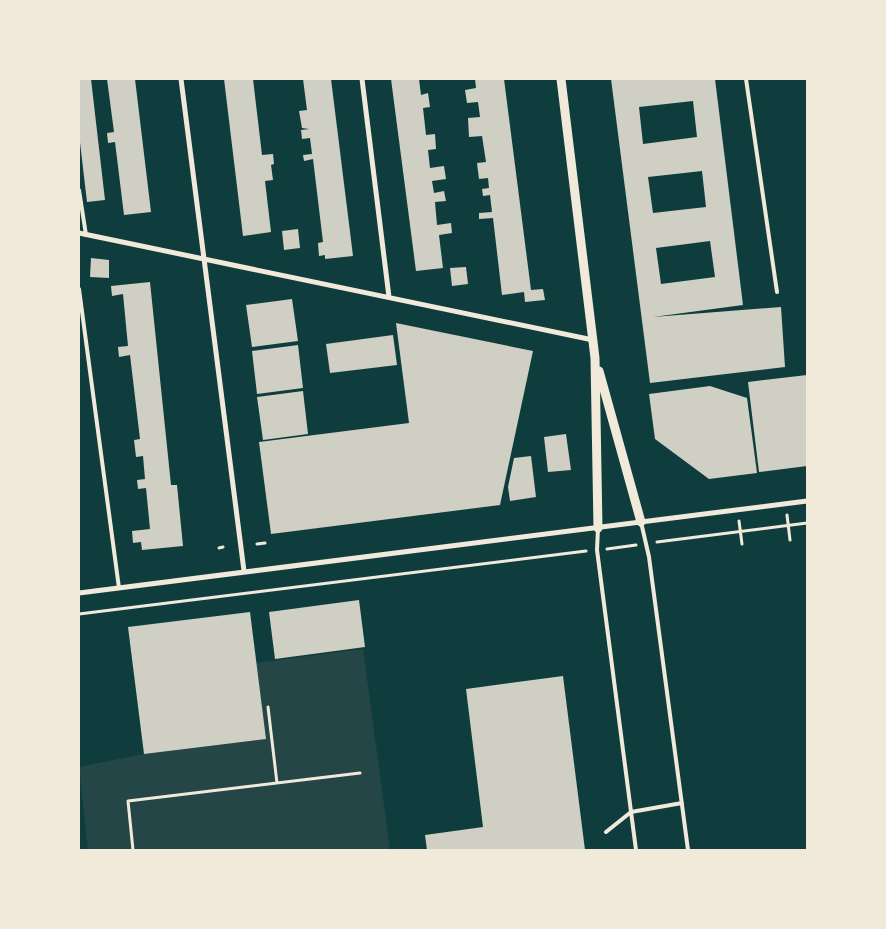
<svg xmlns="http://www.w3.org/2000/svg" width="886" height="929" font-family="Figtree,sans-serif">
<rect width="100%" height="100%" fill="#0f3d3e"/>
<!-- green -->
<path fill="#244646" d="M 363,649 L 390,850 L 88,850 L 79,767 L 144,754 L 265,739 L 256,663 Z"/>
<!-- building -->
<path fill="#cfcfc3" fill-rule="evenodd" d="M 79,79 L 91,79 L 105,200 L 87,202 L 79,134 Z
M 107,79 L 135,79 L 151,212 L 124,215 L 115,142 L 108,143 L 107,133 L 114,132 Z
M 224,79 L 253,79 L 262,155 L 273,154 L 274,164 L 271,165 L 273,180 L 265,181 L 271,232 L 243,236 Z
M 303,79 L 331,79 L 353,256 L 325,259 L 325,255 L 319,256 L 318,243 L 323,242 L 313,159 L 304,161 L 303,155 L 312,154 L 310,138 L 302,139 L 301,130 L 309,129 L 302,128 L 299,111 L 307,110 Z
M 391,79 L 419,79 L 421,95 L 428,93 L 430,107 L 423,108 L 426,135 L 435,134 L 436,149 L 428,150 L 430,168 L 444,166 L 446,179 L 432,181 L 434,193 L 444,191 L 446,201 L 435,202 L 437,225 L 451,223 L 452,233 L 439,235 L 443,268 L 416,271 Z
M 475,79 L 504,79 L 531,290 L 543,289 L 545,300 L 525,302 L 524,292 L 502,295 L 493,218 L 479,219 L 479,213 L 492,212 L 490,195 L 483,196 L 482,189 L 489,188 L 488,178 L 479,179 L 477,163 L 486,162 L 482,136 L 469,137 L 468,118 L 480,117 L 478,102 L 467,103 L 465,90 L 476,88 Z
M 611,79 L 715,79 L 743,305 L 653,317 L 781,307 L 785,367 L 650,383 ZM 693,101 L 697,137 L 643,144 L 639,107 ZM 702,171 L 706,207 L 653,213 L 648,177 ZM 710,241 L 715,277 L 661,284 L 656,248 Z
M 298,229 L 300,248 L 284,250 L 282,231 Z
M 91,258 L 109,260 L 109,278 L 90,277 Z
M 466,267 L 468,284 L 452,286 L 450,268 Z
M 150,282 L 171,485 L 177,485 L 183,546 L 142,550 L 141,542 L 133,543 L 132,531 L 150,529 L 146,488 L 138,489 L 137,480 L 145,479 L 143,456 L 136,457 L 134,440 L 140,439 L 130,355 L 119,357 L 118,347 L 128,346 L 123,294 L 112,296 L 111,286 Z
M 292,299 L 298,341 L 252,347 L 246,305 Z
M 396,323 L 533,351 L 500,505 L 271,534 L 259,442 L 409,423 Z
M 393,335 L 397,365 L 330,373 L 326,344 Z
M 298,345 L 303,388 L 257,394 L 252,351 Z
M 807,375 L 807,466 L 759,472 L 748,382 Z
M 710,386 L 747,398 L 757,473 L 709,479 L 655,439 L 649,394 Z
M 303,391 L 308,434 L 263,440 L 257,397 Z
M 566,434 L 571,470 L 548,472 L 544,437 Z
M 531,456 L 536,497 L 510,501 L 508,487 L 514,458 Z
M 359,600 L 365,647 L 275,659 L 269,612 Z
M 250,612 L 266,739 L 144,754 L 128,627 Z
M 563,676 L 585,850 L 427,850 L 425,835 L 483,827 L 466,689 Z"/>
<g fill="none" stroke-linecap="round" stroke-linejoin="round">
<!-- path -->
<path stroke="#f1e9da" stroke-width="3" d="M 787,515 L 790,540
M 739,521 L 742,544
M 657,542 L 807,523
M 257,544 L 265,543
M 219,548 L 223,547
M 607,549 L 636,545
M 79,614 L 586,551
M 268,707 L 277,783
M 133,850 L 128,801 L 360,773"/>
<!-- service -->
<path stroke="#f1e9da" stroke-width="4" d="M 746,79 L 777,292
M 79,190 L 86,235
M 79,289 L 119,588
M 641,522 L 649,557 L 688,850
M 598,528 L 597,550 L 636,850
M 606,832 L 631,812 L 682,803"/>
<!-- minor -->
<path stroke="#f1e9da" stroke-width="5" d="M 181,79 L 244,571
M 362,79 L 389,297
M 79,233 L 593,340
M 79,593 L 807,501"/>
<!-- tertiary -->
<path stroke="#f1e9da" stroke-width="9" d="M 561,79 L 595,358 L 598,528
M 599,371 L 641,522"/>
</g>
<!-- border -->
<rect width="886" height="929" fill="none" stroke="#f1e9da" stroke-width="160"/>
</svg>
